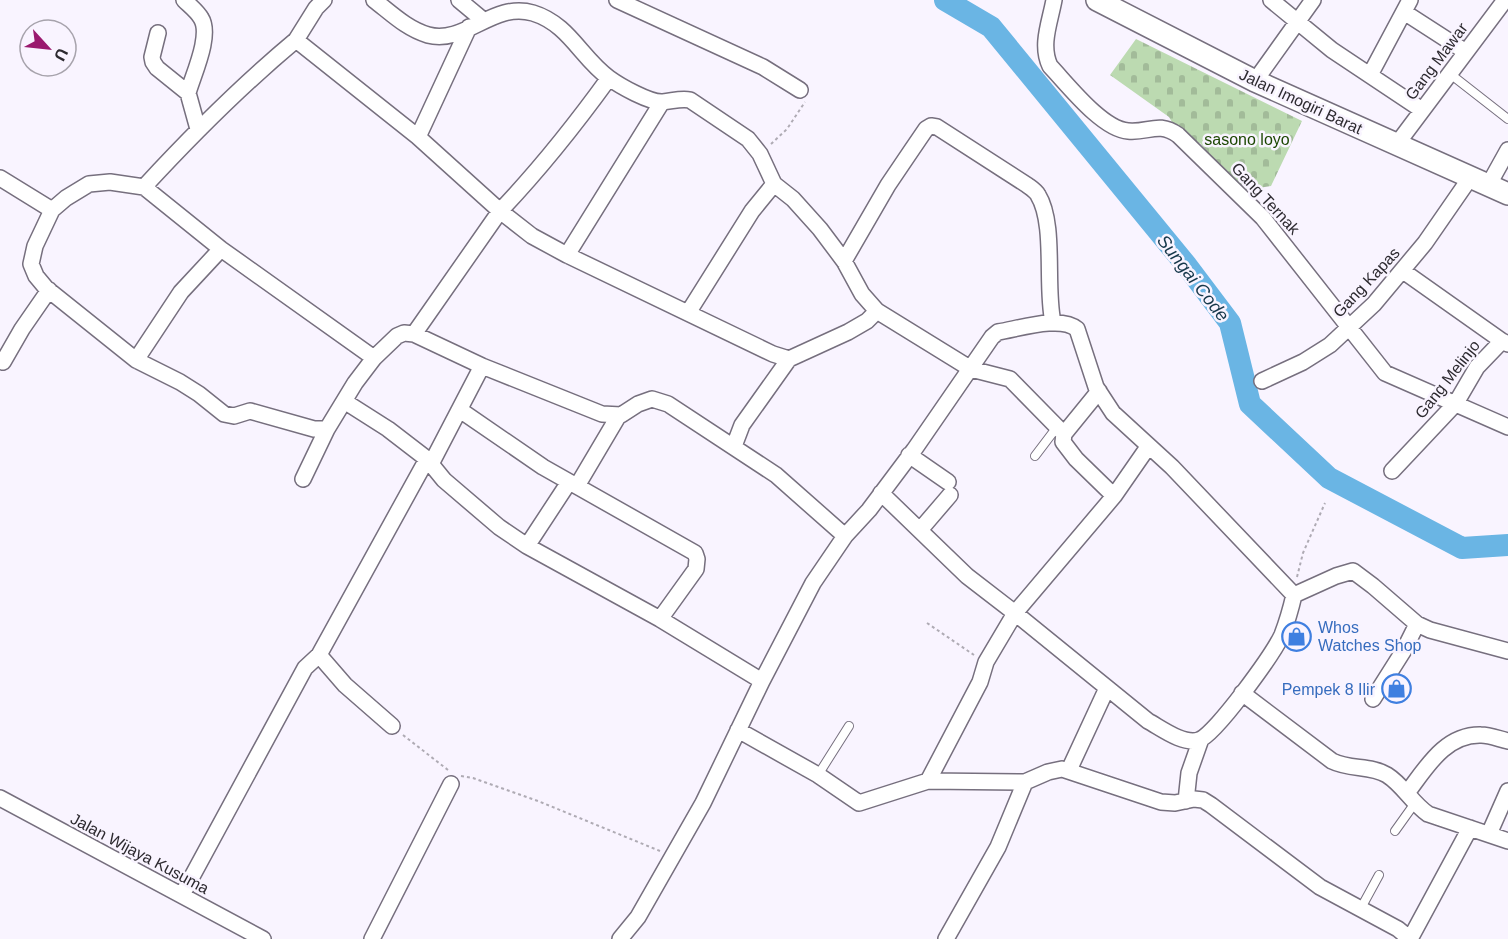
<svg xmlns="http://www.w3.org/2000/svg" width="1508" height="939" font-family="Helvetica,sans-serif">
<defs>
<pattern id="cemetery-stones" width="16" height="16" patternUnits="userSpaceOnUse" patternTransform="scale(1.5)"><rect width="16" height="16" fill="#bcdab1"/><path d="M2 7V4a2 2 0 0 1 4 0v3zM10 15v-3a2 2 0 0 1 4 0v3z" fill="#a2bb99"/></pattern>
</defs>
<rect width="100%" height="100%" fill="#f9f4ff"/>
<!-- cemetery -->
<path fill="url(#cemetery-stones)" d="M 1136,39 L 1302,121 L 1271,186 L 1252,189 L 1245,192 L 1235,186 L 1200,143 L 1185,144 L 1169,117 L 1110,75 Z"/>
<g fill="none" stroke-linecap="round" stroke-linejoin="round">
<!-- river -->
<path stroke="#6ab5e4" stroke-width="22" d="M 945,0 L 991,27 L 1187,266 L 1230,323 L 1250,404 L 1329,478 L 1462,548 L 1508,545"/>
<defs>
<path id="lane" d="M 1449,73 L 1508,119
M 1035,456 L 1057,427
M 818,775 L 849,726
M 1395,831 L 1415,803
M 1361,908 L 1379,875"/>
<path id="street" d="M 184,0 C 189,5 197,11 201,18 C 212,35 193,75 188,93
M 374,0 C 391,13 407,29 428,35 C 465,45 493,1 533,13 C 569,24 581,58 609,78 C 620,86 650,103 663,102 C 673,101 681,98 690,100 L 748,139 L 760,154 L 774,184
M 459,0 L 483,20
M 617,0 L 763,67 L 800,90
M 1054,0 C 1050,22 1040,45 1050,66 C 1068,85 1102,129 1128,131 C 1149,133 1158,121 1178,135 L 1263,218 L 1385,373 L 1508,427
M 1271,0 L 1332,50 L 1422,110
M 1404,12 L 1466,52
M 158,33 L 152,57 L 153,62 L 157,68 L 188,93 L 198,129
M 296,40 L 316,8 L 324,0
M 1370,75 L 1410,0
M 609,78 C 575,125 540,169 500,211 L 532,236 L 567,255 L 773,354 L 789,359
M 1255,81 L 1313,0
M 418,137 L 469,27
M 1397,144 L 1505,0
M 0,178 L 52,210
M 1488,186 L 1508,150
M 144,187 C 192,135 242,85 296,40 L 418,137 L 500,211 L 414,334
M 567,255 L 662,102
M 844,261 L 888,185 L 911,151 L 926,129 L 931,126 L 937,127 L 1027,185 C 1031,188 1036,191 1038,195 C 1056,224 1045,287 1053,322
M 1403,271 L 1502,341
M 877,311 L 971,369 L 1010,379 L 1064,434
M 688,313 L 752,211 L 774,184 L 793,199 L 820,229 L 844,261 L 862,294 L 877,311 L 867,321 L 848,332 L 789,359 L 742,425 L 734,446
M 374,358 L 355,383 L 327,429 L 314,429 L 250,411 L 234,416 L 224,414 L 199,394 L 180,382 L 136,360 L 46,288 L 36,276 L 31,264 L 35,246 L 52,210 L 66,198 L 89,184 L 110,182 L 144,187 L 221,249 L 374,358 L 397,336 L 404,333 L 414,334 L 482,366 L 602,414 L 621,415 L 638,404 L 652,399 L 668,404 L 776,475 L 845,536
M 136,360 L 181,292 L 221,249
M 3,362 L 22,329 L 49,290
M 482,366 L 431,464 L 444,480 L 499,527 L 527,546 L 660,619 L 762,681
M 1262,381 L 1303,362 L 1330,345 L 1374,304 L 1425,243 L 1470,178
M 1099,391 L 1064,434 L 1063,442 L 1076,459 L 1114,496
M 344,401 L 388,429 L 427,459 L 431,464
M 460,410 L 543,467 L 695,553 L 697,559 L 696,569 L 660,619
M 909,455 L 948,482
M 1392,471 L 1456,403 L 1477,367 L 1502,341 L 1508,344
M 303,479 L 327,429
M 577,486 L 619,415
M 881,493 L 967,576 L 1015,613 L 1114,496 L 1148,447
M 920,530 L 950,495
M 527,546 L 569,482
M 1294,595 L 1336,576 L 1353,571 L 1373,586 L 1417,624 L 1430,630 L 1508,651
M 319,655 L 345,685 L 392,726
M 1242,693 L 1332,761 C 1350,770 1371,765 1387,775 C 1403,785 1412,803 1428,814 L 1508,841
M 1373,699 L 1404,650 L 1417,624
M 738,730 L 818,775 L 859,803 L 928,781 L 1025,782 L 1048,772 L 1062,769 L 1161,802 L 1175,803 L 1194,799 L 1203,800 L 1211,805 L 1320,887 L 1398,929 L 1410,939
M 1069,770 L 1107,688
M 928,781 L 980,682 L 986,662 L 1015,613 L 1148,721 C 1161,728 1183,745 1199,740 C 1216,734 1273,654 1282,635 C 1287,622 1291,608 1294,595
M 1407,793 C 1426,768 1445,734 1481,735 C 1490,735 1499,739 1508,741
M 0,798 L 263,939
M 1186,801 L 1189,773 L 1201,739
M 1489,834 L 1508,791
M 182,895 L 305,668 L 319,655 L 427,459
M 372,939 L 451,784
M 620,939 L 638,917 L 703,803 L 762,681 L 813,583 L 845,536 L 869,510 L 914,450 L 992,337 L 998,332 C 1018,329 1061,315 1077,329 L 1096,387 L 1113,413 L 1172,467 L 1294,595
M 946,939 L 998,847 L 1025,782
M 1410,939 L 1470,828"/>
<path id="secondary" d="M 1097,0 L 1255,81 L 1508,194"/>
</defs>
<!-- lane casing -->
<use href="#lane" stroke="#766f7e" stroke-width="10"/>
<!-- street casing -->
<use href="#street" stroke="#766f7e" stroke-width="18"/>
<!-- secondary casing -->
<use href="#secondary" stroke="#766f7e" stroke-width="24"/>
<!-- path -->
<path stroke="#afabb4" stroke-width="2" stroke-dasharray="3 3" stroke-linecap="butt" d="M 771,144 L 787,129 L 805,102
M 1297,577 L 1303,553 L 1325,503
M 927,623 L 974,655
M 403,735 L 448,770
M 461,776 L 473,778 L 538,801 L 660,851"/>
<!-- lane -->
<use href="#lane" stroke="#fff" stroke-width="8"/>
<!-- street -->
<use href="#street" stroke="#fff" stroke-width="15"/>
<!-- secondary -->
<use href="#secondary" stroke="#fff" stroke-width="21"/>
</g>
<!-- icons -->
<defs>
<symbol id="shop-ring" viewBox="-11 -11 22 22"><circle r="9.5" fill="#f9f4ff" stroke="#3f7fe0" stroke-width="1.5"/><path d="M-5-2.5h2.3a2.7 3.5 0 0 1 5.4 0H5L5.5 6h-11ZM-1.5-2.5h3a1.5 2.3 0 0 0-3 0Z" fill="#3f7fe0"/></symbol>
</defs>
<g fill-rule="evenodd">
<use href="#shop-ring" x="1280" y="620" width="33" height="33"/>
<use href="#shop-ring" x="1380" y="672" width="33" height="33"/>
</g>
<g text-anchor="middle" stroke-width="5" stroke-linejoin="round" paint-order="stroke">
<!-- street labels -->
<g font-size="16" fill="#2d2a30" stroke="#f9f4ff">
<text transform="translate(1436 61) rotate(-53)" y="6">Gang Mawar</text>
<text transform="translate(1301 101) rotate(25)" y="6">Jalan Imogiri Barat</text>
<text transform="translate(1266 198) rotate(47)" y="6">Gang Ternak</text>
<text transform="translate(1366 282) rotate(-47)" y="6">Gang Kapas</text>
<text transform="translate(1447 379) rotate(-52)" y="6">Gang Melinjo</text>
<text transform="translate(140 853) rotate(28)" y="6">Jalan Wijaya Kusuma</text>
</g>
<!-- park labels -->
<g font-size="16" fill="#1c4702" stroke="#f9f4ff">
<text x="1247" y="145">sasono loyo</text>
</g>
<!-- shop labels -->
<g font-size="16" fill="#366cbe" stroke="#f9f4ff" text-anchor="start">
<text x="1318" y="633">Whos<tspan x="1318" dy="18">Watches Shop</tspan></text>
<text x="1375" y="695" text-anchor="end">Pempek 8 Ilir</text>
</g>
<!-- water labels -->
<g font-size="18" font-style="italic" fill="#16384b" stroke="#f9f4ff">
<text transform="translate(1193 278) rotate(52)" y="6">Sungai Code</text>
</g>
</g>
<!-- north arrow -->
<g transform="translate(48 48) rotate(117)"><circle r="28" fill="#f9f4ff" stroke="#a7a3ac" stroke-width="1.5"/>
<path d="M0-4.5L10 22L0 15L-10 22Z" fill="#9a196e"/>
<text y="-9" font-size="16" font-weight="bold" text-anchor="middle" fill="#2d2a30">U</text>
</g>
</svg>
